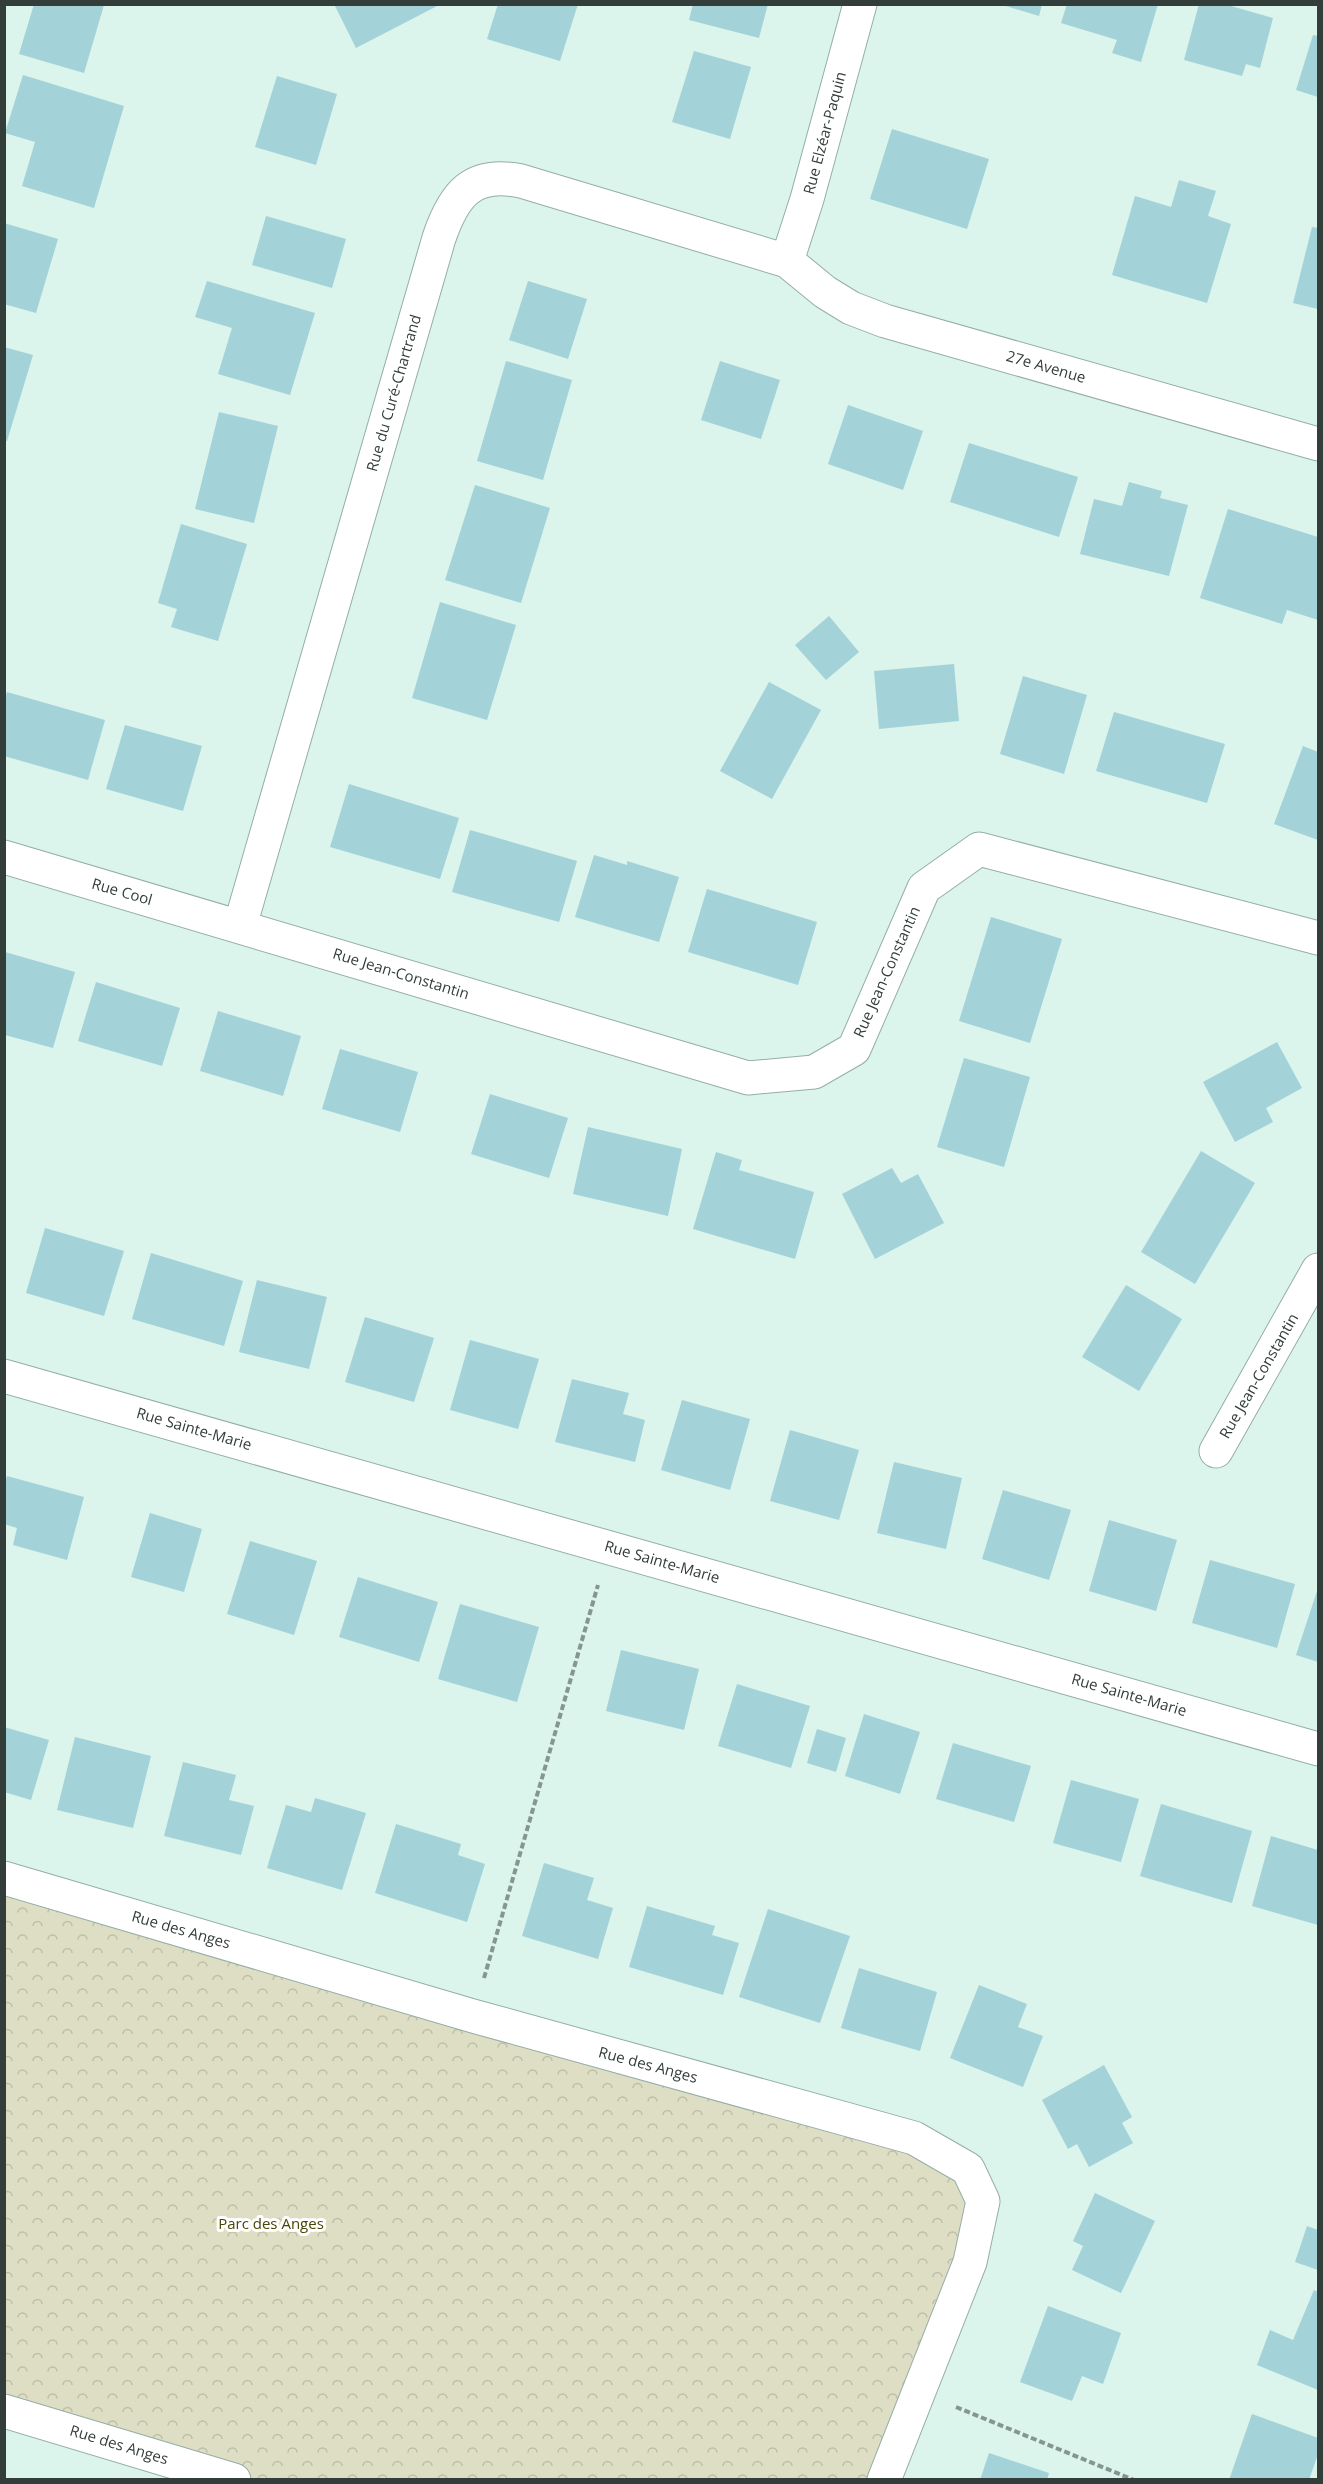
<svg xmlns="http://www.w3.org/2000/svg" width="1323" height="2484" font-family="'Open Sans',sans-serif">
<defs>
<pattern id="park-crowns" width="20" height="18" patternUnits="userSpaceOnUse" patternTransform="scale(1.5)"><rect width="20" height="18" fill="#dedec4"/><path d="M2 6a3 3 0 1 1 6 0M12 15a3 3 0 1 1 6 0" fill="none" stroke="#bfbfa9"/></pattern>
</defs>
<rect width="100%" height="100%" fill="#dbf4ec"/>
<!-- park -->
<path fill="url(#park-crowns)" d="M 4,1878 L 914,2138 L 983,2201 L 884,2479 L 234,2479 L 5,2411 Z"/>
<!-- building -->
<path fill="#a3d2d9" d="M 34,4 L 104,5 L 84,73 L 19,54 Z
M 334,4 L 441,4 L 356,48 Z
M 498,4 L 578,4 L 560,61 L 487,39 Z
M 693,4 L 768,4 L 759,38 L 689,20 Z
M 999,4 L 1042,4 L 1039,16 Z
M 1067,4 L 1158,4 L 1141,62 L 1112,53 L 1117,40 L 1061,23 Z
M 1199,4 L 1224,4 L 1273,18 L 1260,68 L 1246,64 L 1242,76 L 1184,60 Z
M 1313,35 L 1318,36 L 1318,97 L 1296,90 Z
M 694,51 L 751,67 L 730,139 L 672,122 Z
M 23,75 L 124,106 L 94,208 L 22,186 L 35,142 L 5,133 Z
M 277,76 L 337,94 L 316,165 L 255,147 Z
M 892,129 L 989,159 L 967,229 L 870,199 Z
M 1179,180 L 1216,191 L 1208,216 L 1231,224 L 1207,303 L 1112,275 L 1135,196 L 1171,207 Z
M 266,216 L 346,239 L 332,288 L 252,265 Z
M 4,223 L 58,239 L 36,313 L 4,304 Z
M 1312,227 L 1318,228 L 1318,309 L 1293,303 Z
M 207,281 L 315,313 L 290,395 L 218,374 L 232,328 L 195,317 Z
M 528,281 L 587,299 L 568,359 L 509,340 Z
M 4,347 L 33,355 L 7,441 L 4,441 Z
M 506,361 L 572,380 L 543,480 L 477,461 Z
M 720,361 L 780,380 L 761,439 L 701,420 Z
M 848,405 L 923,431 L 903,490 L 828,464 Z
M 219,412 L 278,426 L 254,523 L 195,509 Z
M 969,443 L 1078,477 L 1059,537 L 950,502 Z
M 1129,482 L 1162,491 L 1160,498 L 1188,505 L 1169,576 L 1080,554 L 1094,499 L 1122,506 Z
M 475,485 L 550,508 L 521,603 L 445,580 Z
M 1228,509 L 1318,537 L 1318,620 L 1287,610 L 1282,624 L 1200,598 Z
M 181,524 L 247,544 L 218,641 L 171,627 L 177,609 L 158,603 Z
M 440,602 L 516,625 L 487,720 L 412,698 Z
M 829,616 L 859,652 L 826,680 L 795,645 Z
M 954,664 L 959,721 L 879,729 L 874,671 Z
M 1023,676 L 1087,695 L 1064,774 L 1000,754 Z
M 769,682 L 821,710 L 772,799 L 720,771 Z
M 7,692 L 105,720 L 88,780 L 4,756 L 4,701 Z
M 1114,712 L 1225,744 L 1207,803 L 1096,771 Z
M 125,725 L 202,746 L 183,811 L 106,789 Z
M 1303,746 L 1318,752 L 1318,840 L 1274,824 Z
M 349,784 L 459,818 L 440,879 L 330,847 Z
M 470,830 L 577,861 L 559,922 L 452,892 Z
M 594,855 L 627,865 L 627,861 L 679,877 L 659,942 L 575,917 Z
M 707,889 L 817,922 L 798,985 L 688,952 Z
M 991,917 L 1062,939 L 1030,1043 L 959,1021 Z
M 5,952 L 75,972 L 53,1048 L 5,1035 Z
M 96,982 L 180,1008 L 162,1066 L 78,1041 Z
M 218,1011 L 301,1036 L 283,1096 L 200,1071 Z
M 1277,1042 L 1302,1088 L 1266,1108 L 1273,1122 L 1235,1142 L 1203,1082 Z
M 340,1049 L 418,1072 L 400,1132 L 322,1109 Z
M 964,1058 L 1030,1077 L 1004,1167 L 937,1147 Z
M 490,1094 L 568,1118 L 549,1178 L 471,1154 Z
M 588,1127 L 682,1149 L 668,1216 L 573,1194 Z
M 1201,1151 L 1255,1183 L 1195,1284 L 1141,1252 Z
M 716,1152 L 742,1160 L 739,1170 L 814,1192 L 795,1259 L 693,1229 Z
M 892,1168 L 901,1183 L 918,1174 L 944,1223 L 875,1259 L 842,1194 Z
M 45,1228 L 124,1251 L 104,1316 L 26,1293 Z
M 151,1253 L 243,1281 L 224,1346 L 132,1319 Z
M 257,1280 L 327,1297 L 309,1369 L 239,1352 Z
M 1126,1285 L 1182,1319 L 1139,1391 L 1082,1357 Z
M 365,1317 L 434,1338 L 414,1402 L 345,1382 Z
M 470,1340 L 539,1359 L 518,1429 L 450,1410 Z
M 572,1379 L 629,1393 L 623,1414 L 645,1420 L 635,1462 L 555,1442 Z
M 682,1400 L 750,1419 L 730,1490 L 661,1470 Z
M 790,1430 L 859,1450 L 839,1520 L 770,1501 Z
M 894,1462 L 962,1478 L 946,1549 L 877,1533 Z
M 7,1476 L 84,1497 L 67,1560 L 13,1545 L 17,1528 L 4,1524 L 4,1486 Z
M 1003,1490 L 1071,1510 L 1049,1580 L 982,1559 Z
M 150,1513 L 202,1529 L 184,1592 L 131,1577 Z
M 1109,1520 L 1177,1540 L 1156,1611 L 1089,1591 Z
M 250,1541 L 317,1561 L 294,1635 L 227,1614 Z
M 1210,1560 L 1295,1584 L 1277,1648 L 1192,1623 Z
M 358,1577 L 438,1602 L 419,1662 L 339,1637 Z
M 1318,1588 L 1318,1662 L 1296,1655 Z
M 460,1604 L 539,1627 L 517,1702 L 438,1679 Z
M 621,1650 L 699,1669 L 684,1730 L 606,1711 Z
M 737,1684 L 810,1706 L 791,1768 L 718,1746 Z
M 864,1714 L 920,1732 L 900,1794 L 845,1776 Z
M 4,1727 L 49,1740 L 31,1800 L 4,1792 Z
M 817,1729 L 846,1738 L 836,1772 L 807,1763 Z
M 75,1737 L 151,1756 L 133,1828 L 57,1810 Z
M 953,1743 L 1031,1766 L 1014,1822 L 936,1799 Z
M 183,1762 L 236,1775 L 229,1800 L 254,1806 L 241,1855 L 164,1836 Z
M 1071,1780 L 1139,1799 L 1121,1862 L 1053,1843 Z
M 315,1798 L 366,1813 L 342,1890 L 267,1868 L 286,1805 L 311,1812 Z
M 1161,1804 L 1252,1831 L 1232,1903 L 1140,1876 Z
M 396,1824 L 461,1844 L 458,1855 L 485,1864 L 467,1922 L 375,1893 Z
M 1271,1836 L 1318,1850 L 1318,1925 L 1252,1906 Z
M 544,1863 L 594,1878 L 587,1900 L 613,1908 L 598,1959 L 522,1936 Z
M 647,1906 L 715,1926 L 712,1935 L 739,1943 L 723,1995 L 629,1967 Z
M 768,1909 L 850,1936 L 820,2023 L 739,1997 Z
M 859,1968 L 937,1992 L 920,2051 L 841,2028 Z
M 979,1985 L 1027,2004 L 1018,2027 L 1043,2036 L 1023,2087 L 950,2058 Z
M 1104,2065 L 1132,2117 L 1122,2123 L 1133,2143 L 1089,2167 L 1077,2144 L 1068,2149 L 1042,2100 Z
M 1095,2193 L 1155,2221 L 1121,2293 L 1072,2270 L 1083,2246 L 1073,2241 Z
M 1307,2226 L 1318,2230 L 1318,2270 L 1295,2262 Z
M 1314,2290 L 1318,2292 L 1318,2390 L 1257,2365 L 1270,2330 L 1293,2340 Z
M 1048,2306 L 1121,2333 L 1103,2384 L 1082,2376 L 1072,2401 L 1020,2382 Z
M 1252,2414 L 1318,2438 L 1318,2454 L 1309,2480 L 1229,2480 Z
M 989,2453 L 1049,2473 L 1047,2480 L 980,2480 Z"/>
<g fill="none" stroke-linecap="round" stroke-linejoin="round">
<defs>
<path id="street" d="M 787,261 L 807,199 L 860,4
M 4,857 L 748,1078 L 814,1072 L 854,1049 L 924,888 L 979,849 L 1318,938
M 240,926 L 439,238 C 454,194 472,171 521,181 L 787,261 L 825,292 L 851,308 L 885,321 L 1318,444
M 4,1376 L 1318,1749
M 1216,1451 L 1318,1270
M 4,1878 L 473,2016 L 914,2138 L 968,2169 L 983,2201 L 970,2262 L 884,2480
M 4,2411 L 234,2480"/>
</defs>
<!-- street casing -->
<use href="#street" stroke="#95aea6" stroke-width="35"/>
<!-- path -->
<path stroke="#859691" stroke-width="4" stroke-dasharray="6 3" stroke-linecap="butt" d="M 484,1978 L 598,1585
M 956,2407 L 1134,2480"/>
<!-- street -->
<use href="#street" stroke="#fff" stroke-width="33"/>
</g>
<g text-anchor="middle" stroke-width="6" stroke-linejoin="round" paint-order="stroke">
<!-- street labels -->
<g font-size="15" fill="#333d3a" stroke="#fff">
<text transform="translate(825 133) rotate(-75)" y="5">Rue Elzéar-Paquin</text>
<text transform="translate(1046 367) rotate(16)" y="5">27e Avenue</text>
<text transform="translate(394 393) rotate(-74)" y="5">Rue du Curé-Chartrand</text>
<text transform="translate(122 892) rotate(16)" y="5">Rue Cool</text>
<text transform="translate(887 972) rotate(-66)" y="5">Rue Jean-Constantin</text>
<text transform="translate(401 974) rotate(17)" y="5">Rue Jean-Constantin</text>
<text transform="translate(1259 1376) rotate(-60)" y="5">Rue Jean-Constantin</text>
<text transform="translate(194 1429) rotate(16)" y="5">Rue Sainte-Marie</text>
<text transform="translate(662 1562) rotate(16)" y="5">Rue Sainte-Marie</text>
<text transform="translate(1129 1695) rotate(16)" y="5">Rue Sainte-Marie</text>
<text transform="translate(181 1930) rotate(16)" y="5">Rue des Anges</text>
<text transform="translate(648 2065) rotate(15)" y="5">Rue des Anges</text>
<text transform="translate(119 2445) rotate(17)" y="5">Rue des Anges</text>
</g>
<!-- park labels -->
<g font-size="15" fill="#494706" stroke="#fff">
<text x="271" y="2229">Parc des Anges</text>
</g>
</g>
<!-- border -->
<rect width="1323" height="2484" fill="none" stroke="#333d3a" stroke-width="12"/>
</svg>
